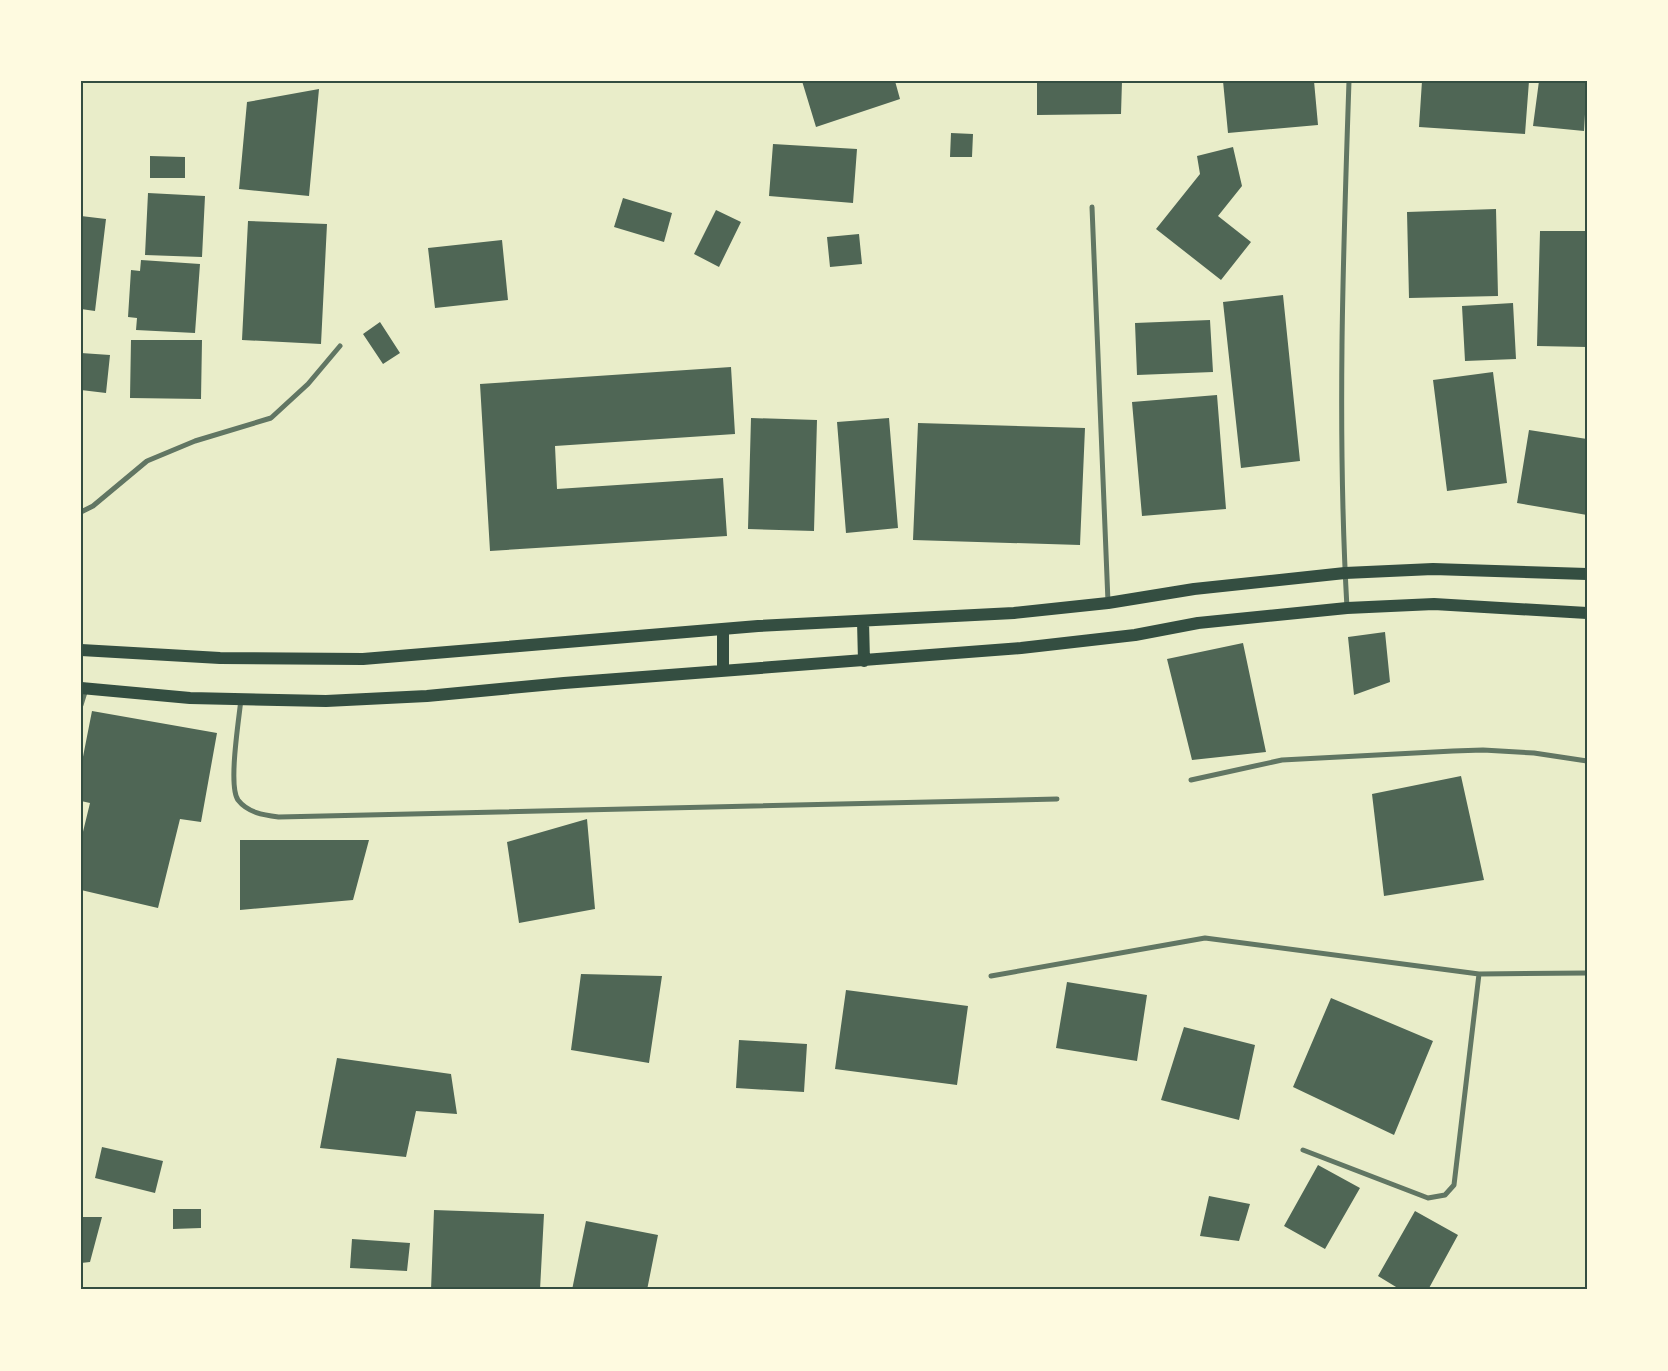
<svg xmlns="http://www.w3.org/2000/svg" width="1668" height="1371" font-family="'Sofia Sans Condensed',sans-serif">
<rect width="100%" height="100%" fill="#e9edc9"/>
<!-- building -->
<path fill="#4f6655" d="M 802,81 L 895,81 L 900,99 L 816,127 Z
M 1037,81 L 1122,81 L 1121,114 L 1037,115 Z
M 1223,81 L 1314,81 L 1318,125 L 1228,133 Z
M 1422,81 L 1529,81 L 1525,134 L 1419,127 Z
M 1539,81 L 1587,81 L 1584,131 L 1533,126 Z
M 319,89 L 309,196 L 239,189 L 247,102 Z
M 951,133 L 973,134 L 972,157 L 950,157 Z
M 773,144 L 857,149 L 853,203 L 769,196 Z
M 1233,147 L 1242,186 L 1218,216 L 1251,242 L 1221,280 L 1156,229 L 1200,174 L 1197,156 Z
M 150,156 L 185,157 L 185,178 L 150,178 Z
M 148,193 L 205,196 L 202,257 L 145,255 Z
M 623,198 L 672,213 L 664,242 L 614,227 Z
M 1496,209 L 1498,296 L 1409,298 L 1407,212 Z
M 716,210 L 741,222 L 719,267 L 694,254 Z
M 81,216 L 106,219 L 95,311 L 81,309 Z
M 248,221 L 327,224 L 321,344 L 242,340 Z
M 1540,231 L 1587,231 L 1587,347 L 1537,346 Z
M 859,234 L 862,264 L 830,267 L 827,237 Z
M 502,240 L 508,300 L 435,308 L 428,248 Z
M 141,260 L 200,264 L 195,333 L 136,330 L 137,318 L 128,317 L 131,270 L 140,271 Z
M 1283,295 L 1300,461 L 1241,468 L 1223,302 Z
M 1513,303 L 1516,359 L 1465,361 L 1462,306 Z
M 1210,320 L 1213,372 L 1137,375 L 1135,323 Z
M 380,322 L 400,353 L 383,364 L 363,334 Z
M 131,340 L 202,340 L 201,399 L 130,398 Z
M 81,353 L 110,355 L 106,393 L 81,390 Z
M 731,367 L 735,434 L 555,446 L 557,489 L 723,478 L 727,536 L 490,551 L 480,384 Z
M 1493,372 L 1507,483 L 1447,491 L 1433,380 Z
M 1217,395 L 1226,509 L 1142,516 L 1132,402 Z
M 751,418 L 817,420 L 814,531 L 748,529 Z
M 889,418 L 898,528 L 846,533 L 837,422 Z
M 918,423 L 1085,428 L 1080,545 L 913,540 Z
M 1529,430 L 1587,439 L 1587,515 L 1517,503 Z
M 1385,632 L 1390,682 L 1354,695 L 1348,637 Z
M 1243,643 L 1266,752 L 1192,760 L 1167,659 Z
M 92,711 L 217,733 L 201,822 L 180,819 L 158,908 L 81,890 L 81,840 L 90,803 L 81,801 L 81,767 Z
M 1461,776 L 1484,880 L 1384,896 L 1372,794 Z
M 587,819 L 595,909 L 519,923 L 507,842 Z
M 240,840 L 369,840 L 353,900 L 240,910 Z
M 581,974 L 662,976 L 649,1063 L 571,1050 Z
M 1067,982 L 1147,995 L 1137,1061 L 1056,1048 Z
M 846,990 L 968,1006 L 957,1085 L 835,1069 Z
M 1331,998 L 1433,1041 L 1394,1135 L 1293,1087 Z
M 1184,1027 L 1255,1045 L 1239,1120 L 1161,1100 Z
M 739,1040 L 807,1044 L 804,1092 L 736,1088 Z
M 337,1058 L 451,1074 L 457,1114 L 416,1111 L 406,1157 L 320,1148 Z
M 102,1147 L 163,1161 L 155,1193 L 95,1178 Z
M 1318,1165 L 1360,1188 L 1325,1249 L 1284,1226 Z
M 1209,1196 L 1250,1204 L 1239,1241 L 1200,1236 Z
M 173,1209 L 201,1209 L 201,1228 L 173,1229 Z
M 434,1210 L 544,1214 L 540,1290 L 431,1290 Z
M 1415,1211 L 1458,1235 L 1428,1290 L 1401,1290 L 1378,1276 Z
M 81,1217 L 102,1217 L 90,1262 L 81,1263 Z
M 586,1221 L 658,1235 L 647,1290 L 572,1290 Z
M 352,1239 L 410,1243 L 407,1271 L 350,1268 Z"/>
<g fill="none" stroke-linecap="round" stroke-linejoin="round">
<!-- minor -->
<path stroke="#617663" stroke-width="5" d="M 1092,207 L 1108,602
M 81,512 L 93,506 L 147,461 L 195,441 L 271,418 L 308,384 L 340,346
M 1347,608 C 1337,432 1343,257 1349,81
M 241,699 C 239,719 228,786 238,800 C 248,813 264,815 279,817 L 1057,799
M 81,705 L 86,689
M 1191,780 L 1282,760 L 1453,751 L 1483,750 L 1534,753 L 1587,761
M 991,976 L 1205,938 L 1479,974 L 1587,973
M 1303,1150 L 1428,1198 L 1445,1195 L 1454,1185 L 1479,974"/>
<!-- primary -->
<path stroke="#344e41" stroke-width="12" d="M 863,621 L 864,661
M 723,629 L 723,670
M 81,650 L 220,658 L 363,659 L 758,626 L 1014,613 L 1108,603 L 1194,589 L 1345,573 L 1433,569 L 1587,574
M 81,688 L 190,698 L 326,701 L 427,696 L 564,683 L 1021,648 L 1135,635 L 1198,623 L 1347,608 L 1434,604 L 1587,613"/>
</g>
<!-- border -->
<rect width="1668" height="1371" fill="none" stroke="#fefae0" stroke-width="165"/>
<rect x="82" y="82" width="1504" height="1206" fill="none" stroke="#344e41" stroke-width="2"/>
</svg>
